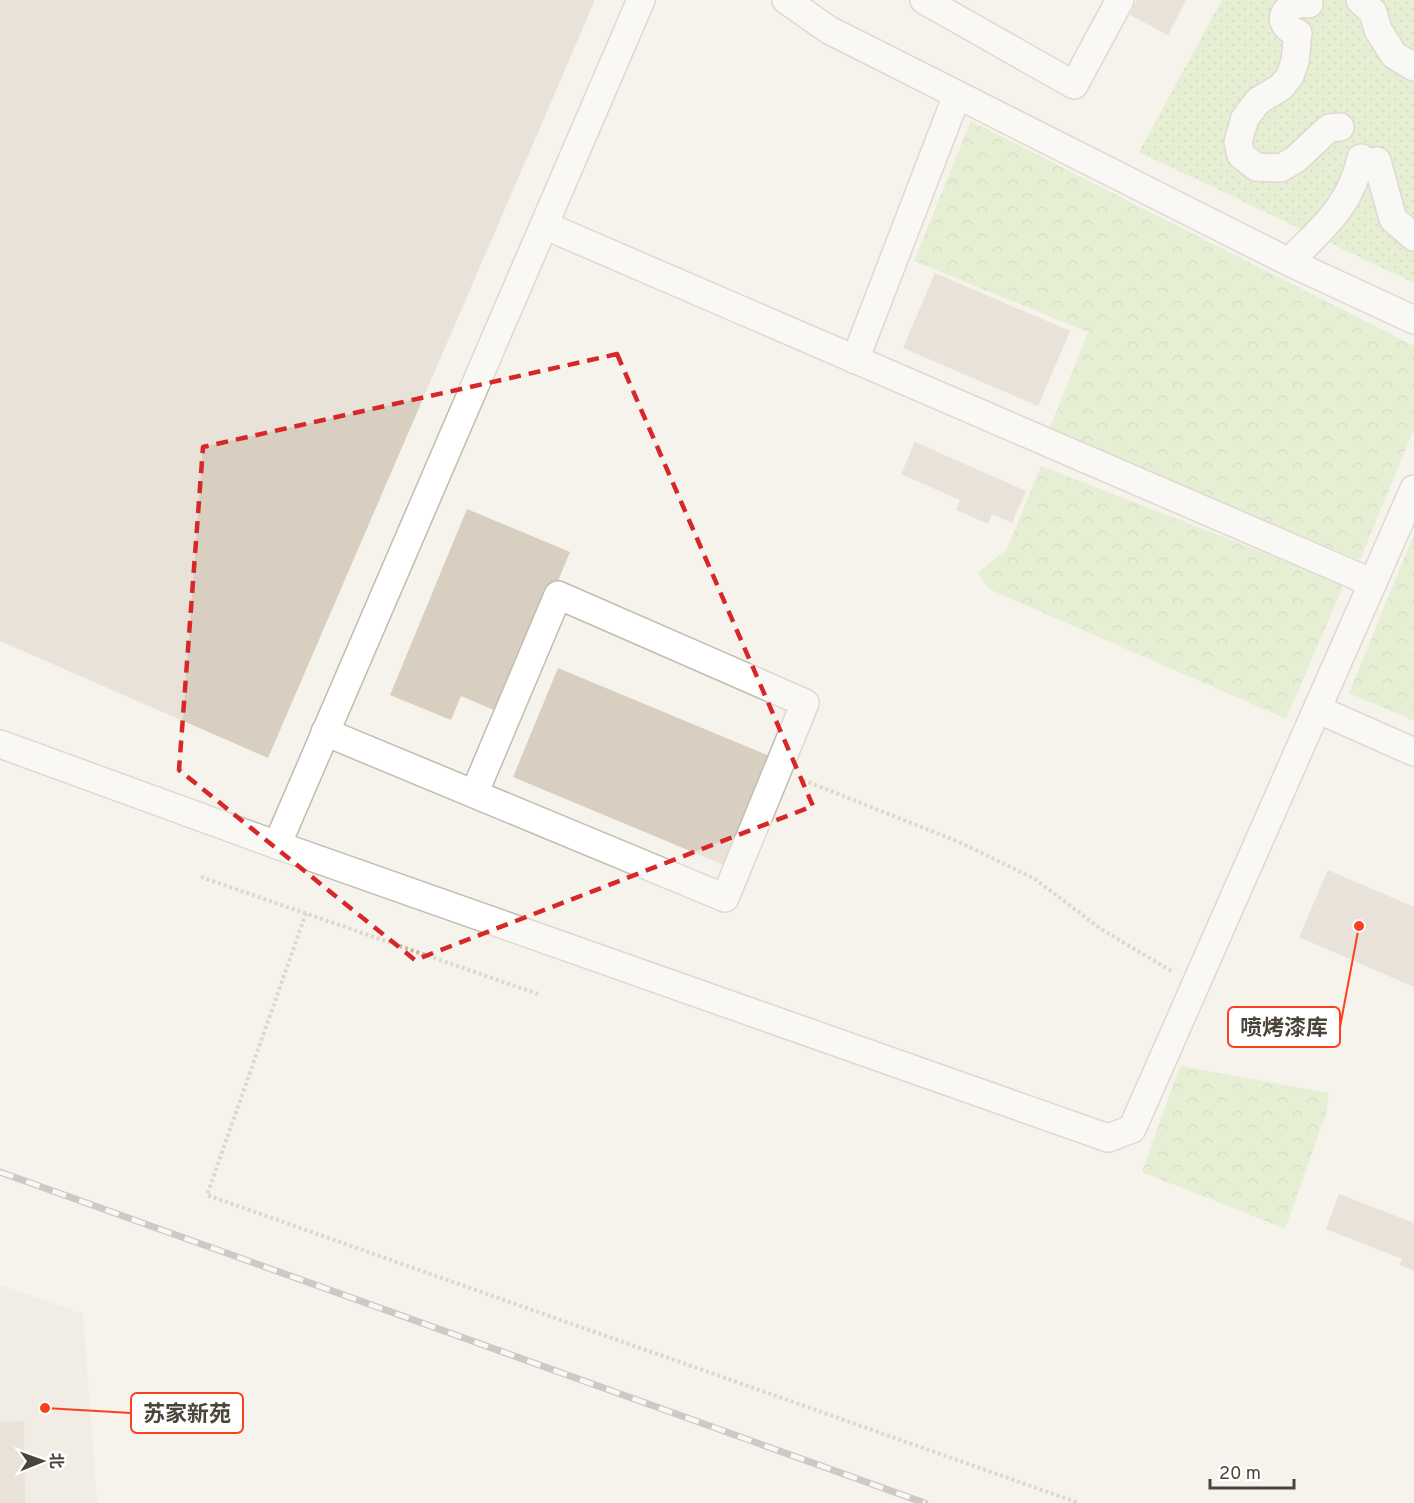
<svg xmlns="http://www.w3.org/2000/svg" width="1414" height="1503" font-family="Overpass,'Noto Sans SC',sans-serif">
<defs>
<pattern id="grass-dots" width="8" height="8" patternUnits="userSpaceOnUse" patternTransform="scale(1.5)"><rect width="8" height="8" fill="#d2eab5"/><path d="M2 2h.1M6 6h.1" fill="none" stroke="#b6ca9c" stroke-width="1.8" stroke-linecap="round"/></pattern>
<pattern id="forest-crowns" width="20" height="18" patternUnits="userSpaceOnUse" patternTransform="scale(1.5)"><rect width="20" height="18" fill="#d2eab5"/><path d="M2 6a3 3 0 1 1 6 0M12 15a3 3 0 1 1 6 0" fill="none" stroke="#b6ca9c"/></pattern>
</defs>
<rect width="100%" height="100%" fill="#f6f3ec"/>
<!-- residential -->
<path fill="#eae5da" d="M 0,1285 L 83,1314 L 97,1503 L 0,1503 Z"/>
<!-- grass -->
<path fill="url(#grass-dots)" d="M 1222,0 L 1414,0 L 1414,283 L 1139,152 Z"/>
<!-- forest -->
<path fill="url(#forest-crowns)" d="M 971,121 L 1414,346 L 1414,429 L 1360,560 L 1048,432 L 1088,332 L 914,261 Z
M 1041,466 L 1344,584 L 1286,719 L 989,589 L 978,573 L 1007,549 Z
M 1414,534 L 1414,721 L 1349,693 Z
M 1180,1066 L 1329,1093 L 1327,1111 L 1285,1229 L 1142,1172 Z"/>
<!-- building -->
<path fill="#d8cfc1" d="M 0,0 L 595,0 L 268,758 L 0,641 Z
M 1137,0 L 1186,0 L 1168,35 L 1130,15 Z
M 935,273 L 1070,331 L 1038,406 L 903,348 Z
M 915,442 L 1026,491 L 1012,523 L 992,514 L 988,524 L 956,510 L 960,500 L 901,474 Z
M 467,509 L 570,552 L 503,714 L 461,696 L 451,720 L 390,695 Z
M 558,668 L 772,757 L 726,866 L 513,777 Z
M 1328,870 L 1414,907 L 1414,987 L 1299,937 Z
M 1339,1194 L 1414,1223 L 1414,1271 L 1400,1265 L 1402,1259 L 1326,1229 Z
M 24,1421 L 25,1503 L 0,1503 L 0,1422 Z"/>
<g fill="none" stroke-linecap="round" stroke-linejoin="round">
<defs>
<path id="minor" d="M 786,0 L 829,30 L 1289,262 L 1414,320
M 924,0 L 1074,85 L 1120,0
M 1360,0 L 1373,12 L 1378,30 L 1394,55 L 1414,67
M 1309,4 C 1286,0 1271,24 1298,33 L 1295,61 L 1290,76 L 1281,87 L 1258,101 L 1245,118 L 1238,142 L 1241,155 L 1256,167 L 1281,168 L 1296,159 L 1329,128 L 1340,127
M 1377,161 L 1393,219 L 1414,237
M 544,225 L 1373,583
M 1289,262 C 1323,227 1350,207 1361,158
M 855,360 L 957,95
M 1317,709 L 1414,752
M 325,732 L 725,898 L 805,703 L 558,595 L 474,794
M 0,744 L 277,845 L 1108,1138 L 1132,1129 L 1414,489
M 277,845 L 641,0"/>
</defs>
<!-- minor casing -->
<use href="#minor" stroke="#c2bbae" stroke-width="30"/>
<!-- path -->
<path stroke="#c4b79f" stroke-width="4" stroke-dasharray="3 3" stroke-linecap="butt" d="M 803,780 L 959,842 L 1035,879 L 1101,929 L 1173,972
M 201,877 L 538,994
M 306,913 L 207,1195 L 1079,1503"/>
<!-- minor -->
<use href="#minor" stroke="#fff" stroke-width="27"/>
<defs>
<path id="rail" d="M 0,1172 L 925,1503"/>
</defs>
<!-- rail casing -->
<use href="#rail" stroke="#9a9a9a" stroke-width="7"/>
<!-- rail -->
<use href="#rail" stroke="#fff" stroke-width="4.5" stroke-dasharray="14" stroke-linecap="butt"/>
</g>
<!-- marked area -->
<path d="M0 0H1414V1503H0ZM 617,354 L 813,806 L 415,960 L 179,770 L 203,447 Z" fill="#f6f3ec" fill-opacity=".55" fill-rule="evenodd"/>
<path fill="none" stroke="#d62828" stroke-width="4.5" stroke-dasharray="12 8" stroke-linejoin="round" d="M 617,354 L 813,806 L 415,960 L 179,770 L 203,447 Z"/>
<!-- callouts -->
<path fill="none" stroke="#fc3f1d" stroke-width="2" d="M1359 926L1340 1027M45 1408L131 1413"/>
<g fill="#fc3f1d" stroke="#fff" stroke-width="2">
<circle cx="1359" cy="926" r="6"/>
<circle cx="45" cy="1408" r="6"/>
</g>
<g fill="#fff" stroke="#fc3f1d" stroke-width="2">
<rect x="1228" y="1007" width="112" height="40" rx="6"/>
<rect x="131" y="1393" width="112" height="40" rx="6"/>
</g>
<g font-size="22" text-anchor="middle" font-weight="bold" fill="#4b4439">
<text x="1284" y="1035">喷烤漆库</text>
<text x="187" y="1421">苏家新苑</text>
</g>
<!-- north arrow -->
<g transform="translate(42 1461) rotate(89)" stroke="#ffffff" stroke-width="4.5" paint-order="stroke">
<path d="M0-4.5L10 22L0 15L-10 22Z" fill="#4b4439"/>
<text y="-9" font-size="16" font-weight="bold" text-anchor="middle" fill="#4b4439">北</text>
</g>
<!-- scale -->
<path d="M1210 1479v9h84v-9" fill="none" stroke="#4b4439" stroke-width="3"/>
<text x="1219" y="1479" font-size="18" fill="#4b4439" stroke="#ffffff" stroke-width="4.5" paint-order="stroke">20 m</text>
</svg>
